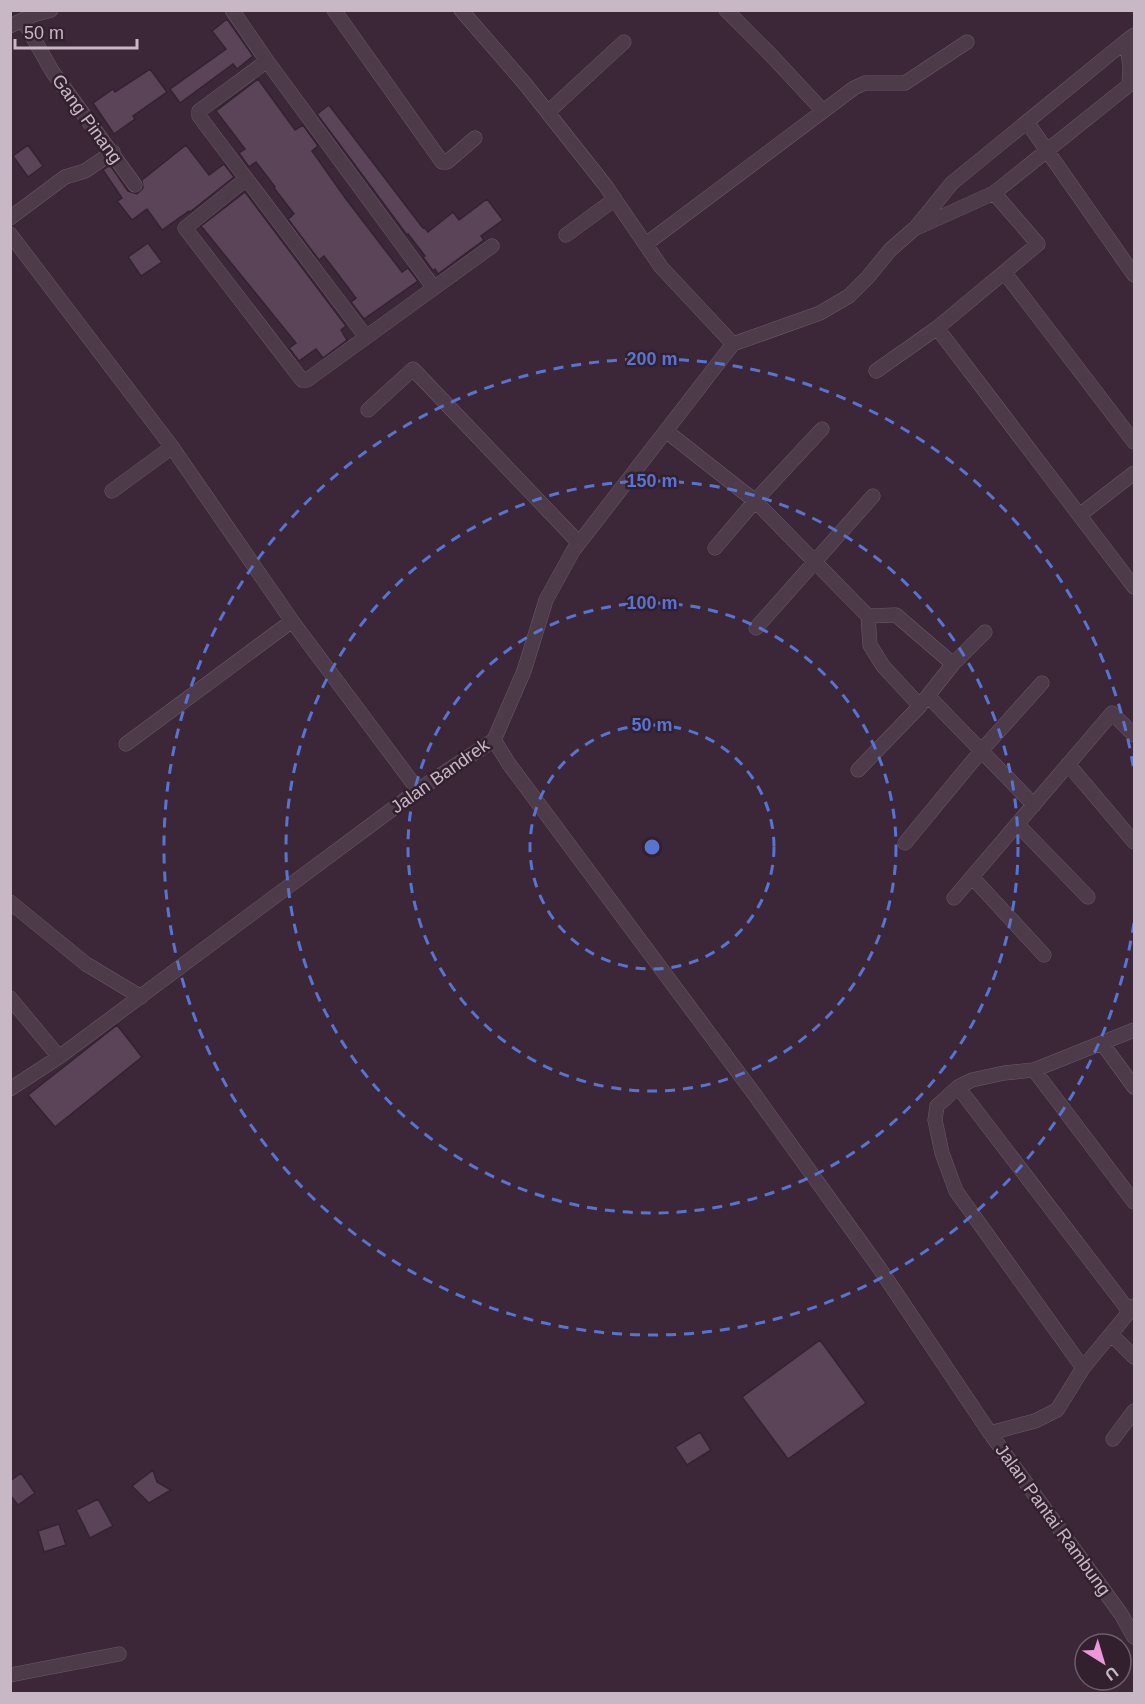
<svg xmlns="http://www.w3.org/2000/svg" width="1145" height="1704" font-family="Helvetica,sans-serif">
<rect width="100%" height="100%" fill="#3c2739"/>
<!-- building -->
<path fill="#5c4458" stroke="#342231" stroke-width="1.5" d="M 227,19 L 253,56 L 237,69 L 233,64 L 180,103 L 170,89 L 226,49 L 212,31 Z
M 150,69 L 167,92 L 133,116 L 135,119 L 114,134 L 93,103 L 113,89 L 115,92 Z
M 258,79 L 295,130 L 303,125 L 318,146 L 312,151 L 346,199 L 402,272 L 408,268 L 418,281 L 364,319 L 351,302 L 356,298 L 337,273 L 324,256 L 319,260 L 288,219 L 294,214 L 274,188 L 275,187 L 256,162 L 249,167 L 239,153 L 245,149 L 216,111 Z
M 329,105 L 423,228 L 424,227 L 428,232 L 453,212 L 459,220 L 487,199 L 503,220 L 481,236 L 484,240 L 438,274 L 435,269 L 433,271 L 423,257 L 425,256 L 408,234 L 407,235 L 317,114 Z
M 28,145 L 43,166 L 28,177 L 13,156 Z
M 186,145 L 209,175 L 224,164 L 234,177 L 190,212 L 189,211 L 162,230 L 147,209 L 132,220 L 117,201 L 122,198 L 103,170 L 110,165 L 128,191 L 137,194 L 143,188 L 142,180 Z
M 245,192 L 346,326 L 341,330 L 347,340 L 323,358 L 316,349 L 299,361 L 289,348 L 296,343 L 201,226 Z
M 148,243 L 162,262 L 141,276 L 128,257 Z
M 117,1025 L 142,1057 L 55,1127 L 28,1095 Z
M 820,1340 L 866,1403 L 788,1459 L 742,1397 Z
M 700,1432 L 711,1450 L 687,1465 L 675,1447 Z
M 153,1470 L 157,1482 L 171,1490 L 149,1503 L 132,1486 Z
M 21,1473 L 35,1493 L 18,1505 L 10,1495 L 10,1481 Z
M 98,1499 L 113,1526 L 90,1538 L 76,1510 Z
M 59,1524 L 66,1545 L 44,1552 L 38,1531 Z"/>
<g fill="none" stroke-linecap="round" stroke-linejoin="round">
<defs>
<path id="street" d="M 232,10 L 267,61 L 434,288 L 307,380 L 302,380 L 185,228 L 246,179
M 334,10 L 442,162 L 447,162 L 475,138
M 461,10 L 526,85 L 605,185 L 661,267 L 733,344
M 726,10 L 770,54 L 823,111
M 23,20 L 52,71 L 135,185
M 10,26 L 33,15 L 51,10
M 267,61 L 199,111 L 199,116 L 366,337
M 548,112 L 624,42
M 1027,122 L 1134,275
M 10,218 L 65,177 L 85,171 L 113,152
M 917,226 L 952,183 L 1126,41
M 10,234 L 172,447 L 292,621 L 418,790
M 566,235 L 615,199
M 646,244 L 854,88 L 865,83 L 905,83 L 967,42
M 1005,273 L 1134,442
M 434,288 L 492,246
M 937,328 L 1134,587
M 733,344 L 820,313 L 849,296 L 868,277 L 890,250 L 914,229 L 994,193 L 1129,85 L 1130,66 L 1126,41 L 1134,35
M 876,371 L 937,328 L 1038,244 L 994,193
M 368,410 L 413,369 L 579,543
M 666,431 L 755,501 L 822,429
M 112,491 L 172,447
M 1081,514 L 1134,473
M 715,548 L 755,501 L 868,616 L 870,645
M 868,616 L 896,615 L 953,664 L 985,632
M 756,628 L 873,496
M 928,696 L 1034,805
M 923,702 L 953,664
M 494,740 L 509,764 L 755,1095 L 880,1269 L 990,1433 L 1121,1614 L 1134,1637
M 126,744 L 292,621
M 1068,764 L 1134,842
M 858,770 L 920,706 L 883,666 L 870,645 L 876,655
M 1017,824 L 1088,897
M 905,843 L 981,751 L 1042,683
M 972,877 L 1044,955
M 954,898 L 1112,713 L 1134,735
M 10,902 L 86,964 L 141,997
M 10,998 L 59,1057
M 1102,1043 L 1134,1087
M 1034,1070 L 1134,1202
M 958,1087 L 937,1106 L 935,1120 L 942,1153 L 956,1191 L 1083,1368
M 10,1089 L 59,1057 L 418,790 L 494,740 L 524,671 L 546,600 L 573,551 L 733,344
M 1129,1311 L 958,1087 L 972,1080 L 1004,1073 L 1034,1070 L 1134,1030
M 1111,1334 L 1134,1357
M 990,1433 L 1035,1421 L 1057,1410 L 1083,1368 L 1134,1306
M 1113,1439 L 1134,1411
M 10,1675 L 119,1654"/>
</defs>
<!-- street casing -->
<use href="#street" stroke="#6b5967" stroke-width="15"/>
<!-- street -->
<use href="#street" stroke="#4d3b4a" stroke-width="14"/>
</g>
<!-- distance rings -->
<g fill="none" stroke="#5973d1" stroke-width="3" stroke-dasharray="10 8">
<circle cx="652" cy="847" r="122"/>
<circle cx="652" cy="847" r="244"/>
<circle cx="652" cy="847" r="366"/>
<path d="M1134 923A488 488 0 1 1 1134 771"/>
</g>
<g text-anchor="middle" stroke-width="5" stroke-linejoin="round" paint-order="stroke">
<!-- street labels -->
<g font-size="18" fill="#c8b7c4" stroke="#32202f">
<text transform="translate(87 119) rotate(54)" y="6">Gang Pinang</text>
<text transform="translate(440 776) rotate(-35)" y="6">Jalan Bandrek</text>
<text transform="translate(1053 1520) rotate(54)" y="6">Jalan Pantai Rambung</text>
</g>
</g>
<circle cx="652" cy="847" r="9" fill="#5973d1" stroke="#32202f" stroke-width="3"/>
<g font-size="18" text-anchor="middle" font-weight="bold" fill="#5973d1" stroke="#32202f" stroke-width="5" stroke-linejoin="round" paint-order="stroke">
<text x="652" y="365">200 m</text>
<text x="652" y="487">150 m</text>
<text x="652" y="609">100 m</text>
<text x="652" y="731">50 m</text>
</g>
<!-- border -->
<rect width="1145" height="1704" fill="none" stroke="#c8b7c4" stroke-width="24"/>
<!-- north arrow -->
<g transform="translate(1103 1662) rotate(143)"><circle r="28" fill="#32202f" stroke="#6e5c6b" stroke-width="1.5"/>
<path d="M0-4.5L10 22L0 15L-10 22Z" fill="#ed97db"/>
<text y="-9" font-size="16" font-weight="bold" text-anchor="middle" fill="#c8b7c4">U</text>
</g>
<!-- scale -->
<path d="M15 39v9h122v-9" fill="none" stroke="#c8b7c4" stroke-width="3"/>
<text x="24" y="39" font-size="18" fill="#c8b7c4" stroke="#32202f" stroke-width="4.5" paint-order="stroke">50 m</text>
</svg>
